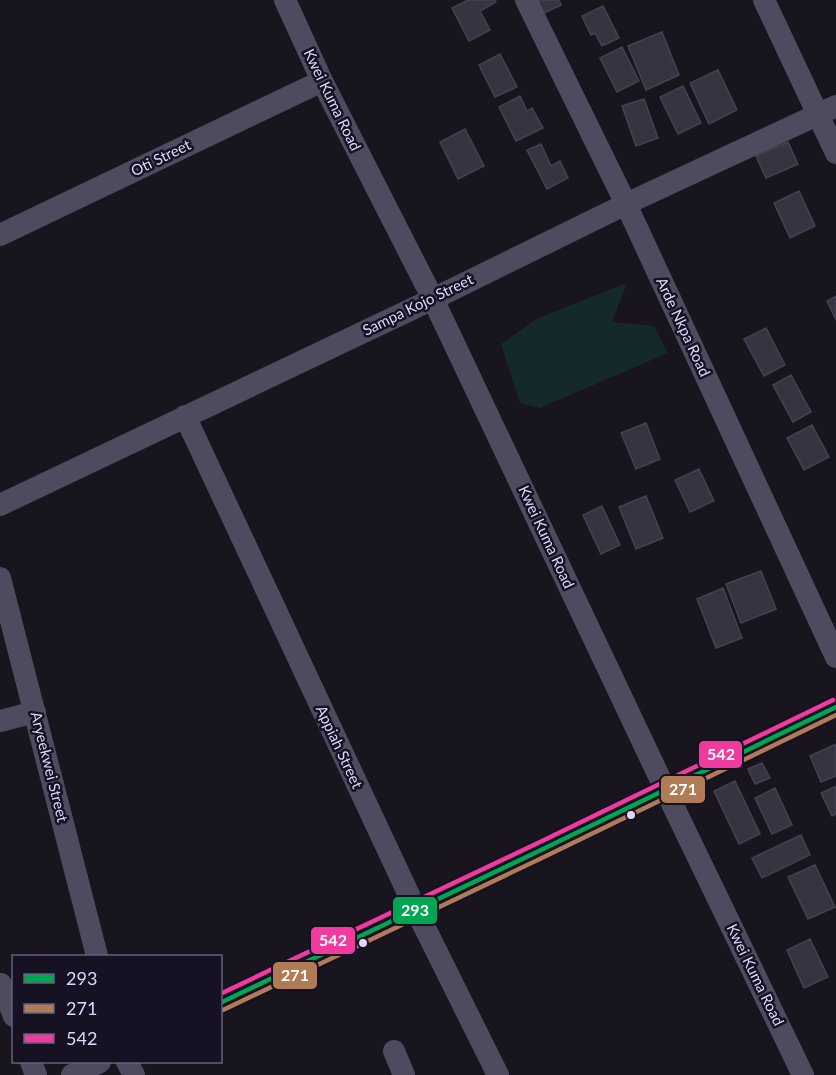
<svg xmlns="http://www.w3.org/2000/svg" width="836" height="1075" font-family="Lato,sans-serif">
<rect width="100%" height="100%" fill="#18151f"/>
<!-- green -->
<path fill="#15292b" d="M 627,283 L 612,322 L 654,326 L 668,353 L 540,408 L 520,403 L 501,344 L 536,319 Z"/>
<!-- building -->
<path fill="#373341" stroke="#454152" stroke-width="1.5" d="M 468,0 L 495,0 L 496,2 L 480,11 L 490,30 L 469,41 L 452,8 Z
M 538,0 L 559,0 L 561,5 L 544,13 Z
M 603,6 L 619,38 L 602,46 L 595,33 L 591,35 L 582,16 Z
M 662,32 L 679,75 L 646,90 L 628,46 Z
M 622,47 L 639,81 L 617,92 L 600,58 Z
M 500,54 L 517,87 L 495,97 L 479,65 Z
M 718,70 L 737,110 L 709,124 L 690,83 Z
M 683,86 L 701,123 L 678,134 L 660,97 Z
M 520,96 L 527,111 L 532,108 L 543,128 L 516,141 L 499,107 Z
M 644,99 L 658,138 L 636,146 L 622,106 Z
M 465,129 L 484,166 L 458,179 L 440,142 Z
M 788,142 L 798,164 L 766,178 L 756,156 Z
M 541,144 L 551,166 L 560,161 L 568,178 L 547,189 L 527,150 Z
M 799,191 L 815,226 L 790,238 L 774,203 Z
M 836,296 L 836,320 L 827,301 Z
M 766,328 L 785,365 L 764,376 L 744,339 Z
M 791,375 L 811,412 L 793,422 L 773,385 Z
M 646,423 L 660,459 L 636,469 L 621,433 Z
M 812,425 L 829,457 L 804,470 L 787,438 Z
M 699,469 L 714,501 L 690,512 L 675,480 Z
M 646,496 L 663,538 L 636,549 L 619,507 Z
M 602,506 L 620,545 L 601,554 L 583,515 Z
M 761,571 L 776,609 L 741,623 L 726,584 Z
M 723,588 L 742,638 L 716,648 L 697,599 Z
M 836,744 L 836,776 L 821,782 L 810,756 Z
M 762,763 L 770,778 L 755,784 L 748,769 Z
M 735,781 L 760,834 L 739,844 L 714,791 Z
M 836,786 L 836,814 L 832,816 L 821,793 Z
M 775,788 L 792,825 L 772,834 L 755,798 Z
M 801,835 L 810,855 L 762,878 L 752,858 Z
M 815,865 L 835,907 L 808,919 L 788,877 Z
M 810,939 L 828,977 L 804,988 L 787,950 Z"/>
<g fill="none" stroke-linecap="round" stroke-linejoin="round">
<!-- minor -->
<path stroke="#4e4b5f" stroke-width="22" d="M 285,0 L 322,81 L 433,299 L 665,789 L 803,1075
M 526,0 L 626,204 L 836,657
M 764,0 L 836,153
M 0,235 L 322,81
M 185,416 L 416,910 L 498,1075
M 0,505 L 433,299 L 626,204 L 836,106
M 0,578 L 97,956
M 0,721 L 35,712
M 1,984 L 14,1016
M 220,1003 L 543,849 L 665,789 L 836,707
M 394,1051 L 404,1075
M 31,1062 L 36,1075
M 127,1062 L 134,1075
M 72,1075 L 100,1062"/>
<defs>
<path id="bus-1" d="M 220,1003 L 543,849 L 836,707"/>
<path id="bus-2" d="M 223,1010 L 546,856 L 836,715"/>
<path id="bus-3" d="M 220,994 L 540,842 L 833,700"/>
</defs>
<!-- bus-1 casing -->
<use href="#bus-1" stroke="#161123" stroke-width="9"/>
<!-- bus-2 casing -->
<use href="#bus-2" stroke="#161123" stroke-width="9"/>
<!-- bus-3 casing -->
<use href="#bus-3" stroke="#161123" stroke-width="9"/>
<!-- bus-1 -->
<use href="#bus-1" stroke="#00a651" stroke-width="4.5"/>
<!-- bus-2 -->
<use href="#bus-2" stroke="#b07c57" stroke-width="4.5"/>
<!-- bus-3 -->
<use href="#bus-3" stroke="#f13a9d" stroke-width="4.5"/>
</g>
<!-- markers -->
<g fill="#dfd8fa" stroke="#161123" stroke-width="2">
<circle cx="631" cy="815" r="5"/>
<circle cx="363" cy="943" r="5"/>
</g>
<g text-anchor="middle" stroke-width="5" stroke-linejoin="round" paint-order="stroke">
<!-- street labels -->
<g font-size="15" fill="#dfd8fa" stroke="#161123">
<text transform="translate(332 100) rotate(64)" y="5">Kwei Kuma Road</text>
<text transform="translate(161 158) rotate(-26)" y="5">Oti Street</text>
<text transform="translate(418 305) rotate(-26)" y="5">Sampa Kojo Street</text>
<text transform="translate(683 327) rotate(65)" y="5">Arde Nkpa Road</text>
<text transform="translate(546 537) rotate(65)" y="5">Kwei Kuma Road</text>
<text transform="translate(339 747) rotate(65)" y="5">Appiah Street</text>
<text transform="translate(49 767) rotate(76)" y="5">Aryeekwei Street</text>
<text transform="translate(755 975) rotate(64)" y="5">Kwei Kuma Road</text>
</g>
</g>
<g stroke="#161123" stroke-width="2">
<rect x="698" y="740" width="45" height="29" rx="6" fill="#f13a9d"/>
<rect x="660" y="775" width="46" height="29" rx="6" fill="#b07c57"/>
<rect x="392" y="896" width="46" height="29" rx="6" fill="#00a651"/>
<rect x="310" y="926" width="46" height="29" rx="6" fill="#f13a9d"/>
<rect x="272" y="961" width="46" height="29" rx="6" fill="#b07c57"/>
</g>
<g font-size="16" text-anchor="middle" font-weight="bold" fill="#fff">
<text x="721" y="760">542</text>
<text x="683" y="795">271</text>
<text x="415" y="916">293</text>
<text x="333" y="946">542</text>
<text x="295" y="981">271</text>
</g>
<!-- legend -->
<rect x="12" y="955" width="210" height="108" fill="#161123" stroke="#666179" stroke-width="1.5"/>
<rect x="24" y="974" width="30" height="9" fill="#00a651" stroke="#666179" stroke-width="1.5"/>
<text x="66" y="985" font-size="18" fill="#dfd8fa">293</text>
<rect x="24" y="1004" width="30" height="9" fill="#b07c57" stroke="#666179" stroke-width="1.5"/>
<text x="66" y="1015" font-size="18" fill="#dfd8fa">271</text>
<rect x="24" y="1034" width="30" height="9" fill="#f13a9d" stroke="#666179" stroke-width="1.5"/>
<text x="66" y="1045" font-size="18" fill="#dfd8fa">542</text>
</svg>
